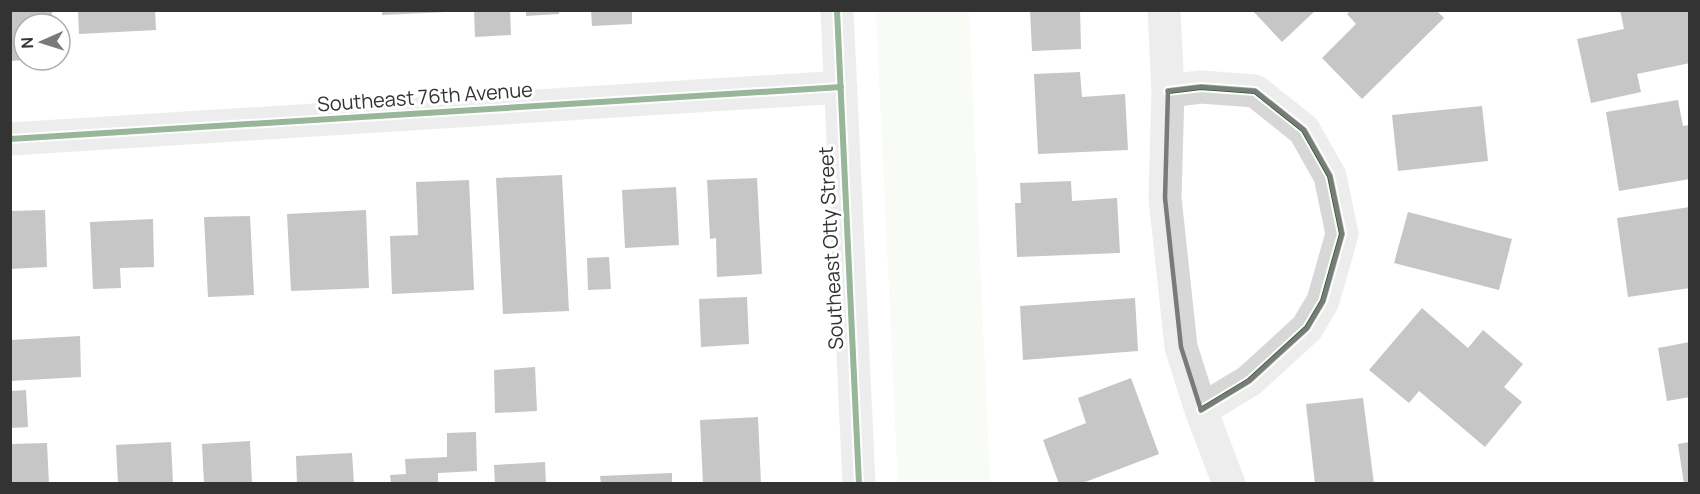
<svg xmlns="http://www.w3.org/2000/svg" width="1700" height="494" font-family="Manrope,sans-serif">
<rect width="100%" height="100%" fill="#fff"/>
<!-- green -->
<path fill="#f1f5ed" d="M 876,11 L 969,11 L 990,483 L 898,483 Z"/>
<!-- building -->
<path fill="#818181" d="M 10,10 L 52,10 L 52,24 L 24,24 L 24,60 L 10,61 Z
M 78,10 L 155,10 L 156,30 L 79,34 Z
M 382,10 L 446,10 L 446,12 L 382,15 Z
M 474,10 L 510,10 L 511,35 L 475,37 Z
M 526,10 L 559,10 L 559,14 L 526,16 Z
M 591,10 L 632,10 L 632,24 L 592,26 Z
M 1030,10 L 1080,10 L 1081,49 L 1032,51 Z
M 1252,10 L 1316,10 L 1282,42 Z
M 1351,10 L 1436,10 L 1444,18 L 1362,99 L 1322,58 L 1356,24 L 1347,14 Z
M 1620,10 L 1690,10 L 1690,63 L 1637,74 L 1641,92 L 1591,103 L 1577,39 L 1624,29 Z
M 1080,72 L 1082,97 L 1125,94 L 1128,150 L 1038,154 L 1034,74 Z
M 1678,100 L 1683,126 L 1690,125 L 1690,179 L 1619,191 L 1606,112 Z
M 1482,106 L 1488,161 L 1398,171 L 1392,115 Z
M 562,175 L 569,311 L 503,314 L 496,178 Z
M 757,178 L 762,274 L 717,277 L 716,238 L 710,239 L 707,180 Z
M 469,180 L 474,290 L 392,294 L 390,236 L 418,235 L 416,182 Z
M 1071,181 L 1072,201 L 1117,198 L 1120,253 L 1017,257 L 1015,203 L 1021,203 L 1020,183 Z
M 676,187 L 679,245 L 625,248 L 622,190 Z
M 1690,207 L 1690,288 L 1628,297 L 1617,218 Z
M 45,210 L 47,267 L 10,269 L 10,211 Z
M 366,210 L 369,288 L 291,291 L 287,214 Z
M 1408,212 L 1512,239 L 1499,290 L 1394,263 Z
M 250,216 L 254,295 L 208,297 L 204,217 Z
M 153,219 L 154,267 L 120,268 L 121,288 L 93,289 L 90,222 Z
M 609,257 L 611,289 L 588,290 L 587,258 Z
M 747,297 L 749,344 L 701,347 L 699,299 Z
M 1135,298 L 1138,351 L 1023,360 L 1020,306 Z
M 1422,308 L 1468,348 L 1483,330 L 1523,364 L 1504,387 L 1522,402 L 1485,447 L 1419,391 L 1409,403 L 1369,370 Z
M 80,336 L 81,377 L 10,381 L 10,340 Z
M 1690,342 L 1690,397 L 1667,401 L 1658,348 Z
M 535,367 L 537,411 L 495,413 L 494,370 Z
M 1131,378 L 1159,454 L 1080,484 L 1059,484 L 1043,440 L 1086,423 L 1078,398 Z
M 26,390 L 28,427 L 10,428 L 10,391 Z
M 1363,398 L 1374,484 L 1315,484 L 1306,404 Z
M 758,417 L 761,484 L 703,484 L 700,420 Z
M 476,432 L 477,471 L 438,473 L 438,484 L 391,484 L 390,475 L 406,474 L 405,459 L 447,457 L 447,433 Z
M 250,441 L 252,484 L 204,484 L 202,444 Z
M 171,442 L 173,484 L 118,484 L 116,445 Z
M 1690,442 L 1690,484 L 1684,484 L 1678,444 Z
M 47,443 L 49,484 L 10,484 L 10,444 Z
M 352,453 L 354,484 L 297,484 L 296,456 Z
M 545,462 L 546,484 L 495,484 L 494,465 Z
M 672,473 L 672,484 L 601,484 L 600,476 Z"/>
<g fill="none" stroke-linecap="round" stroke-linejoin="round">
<!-- minor -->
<path stroke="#d7d7d7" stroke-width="33" d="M 837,10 L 859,484
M 1164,10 L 1168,91 L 1165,198 L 1181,347 L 1201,410 L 1229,484
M 1168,91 L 1201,87 L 1255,91 L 1304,130 L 1330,176 L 1342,234 L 1323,301 L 1307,328 L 1249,381 L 1201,410
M 10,139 L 841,87"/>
<defs>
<path id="cycleway" d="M 837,10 L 859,484
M 1168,91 L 1201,87 L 1255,91 L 1304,130 L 1330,176 L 1342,234 L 1323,301 L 1307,328 L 1249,381 L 1201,410
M 10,139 L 841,87"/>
</defs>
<!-- cycleway casing -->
<use href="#cycleway" stroke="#fff" stroke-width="10"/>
<!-- cycleway -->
<use href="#cycleway" stroke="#1b5e20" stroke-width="6"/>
</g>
<!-- marked area -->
<path d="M0 0H1700V494H0ZM 1201,87 L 1255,91 L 1304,130 L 1330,176 L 1342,234 L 1323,301 L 1307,328 L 1249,381 L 1201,410 L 1181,347 L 1165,198 L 1168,91 Z" fill="#fff" fill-opacity=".55" fill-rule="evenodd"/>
<path fill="none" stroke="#7a7a7a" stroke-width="4.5" stroke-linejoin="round" d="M 1201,87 L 1255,91 L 1304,130 L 1330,176 L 1342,234 L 1323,301 L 1307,328 L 1249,381 L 1201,410 L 1181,347 L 1165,198 L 1168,91 Z"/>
<g text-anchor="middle" stroke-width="6" stroke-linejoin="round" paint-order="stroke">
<!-- street labels -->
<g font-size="20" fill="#333" stroke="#fff">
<text transform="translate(425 97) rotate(-4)" y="7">Southeast 76th Avenue</text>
<text transform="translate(831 248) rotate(-93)" y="7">Southeast Otty Street</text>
</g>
</g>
<!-- border -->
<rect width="1700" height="494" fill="none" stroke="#333333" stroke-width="24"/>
<!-- north arrow -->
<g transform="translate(42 42) rotate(267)"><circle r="28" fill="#ffffff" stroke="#adadad" stroke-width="1.5"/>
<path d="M0-4.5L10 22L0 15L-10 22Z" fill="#7a7a7a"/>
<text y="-9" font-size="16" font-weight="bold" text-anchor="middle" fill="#333333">N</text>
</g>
</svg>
